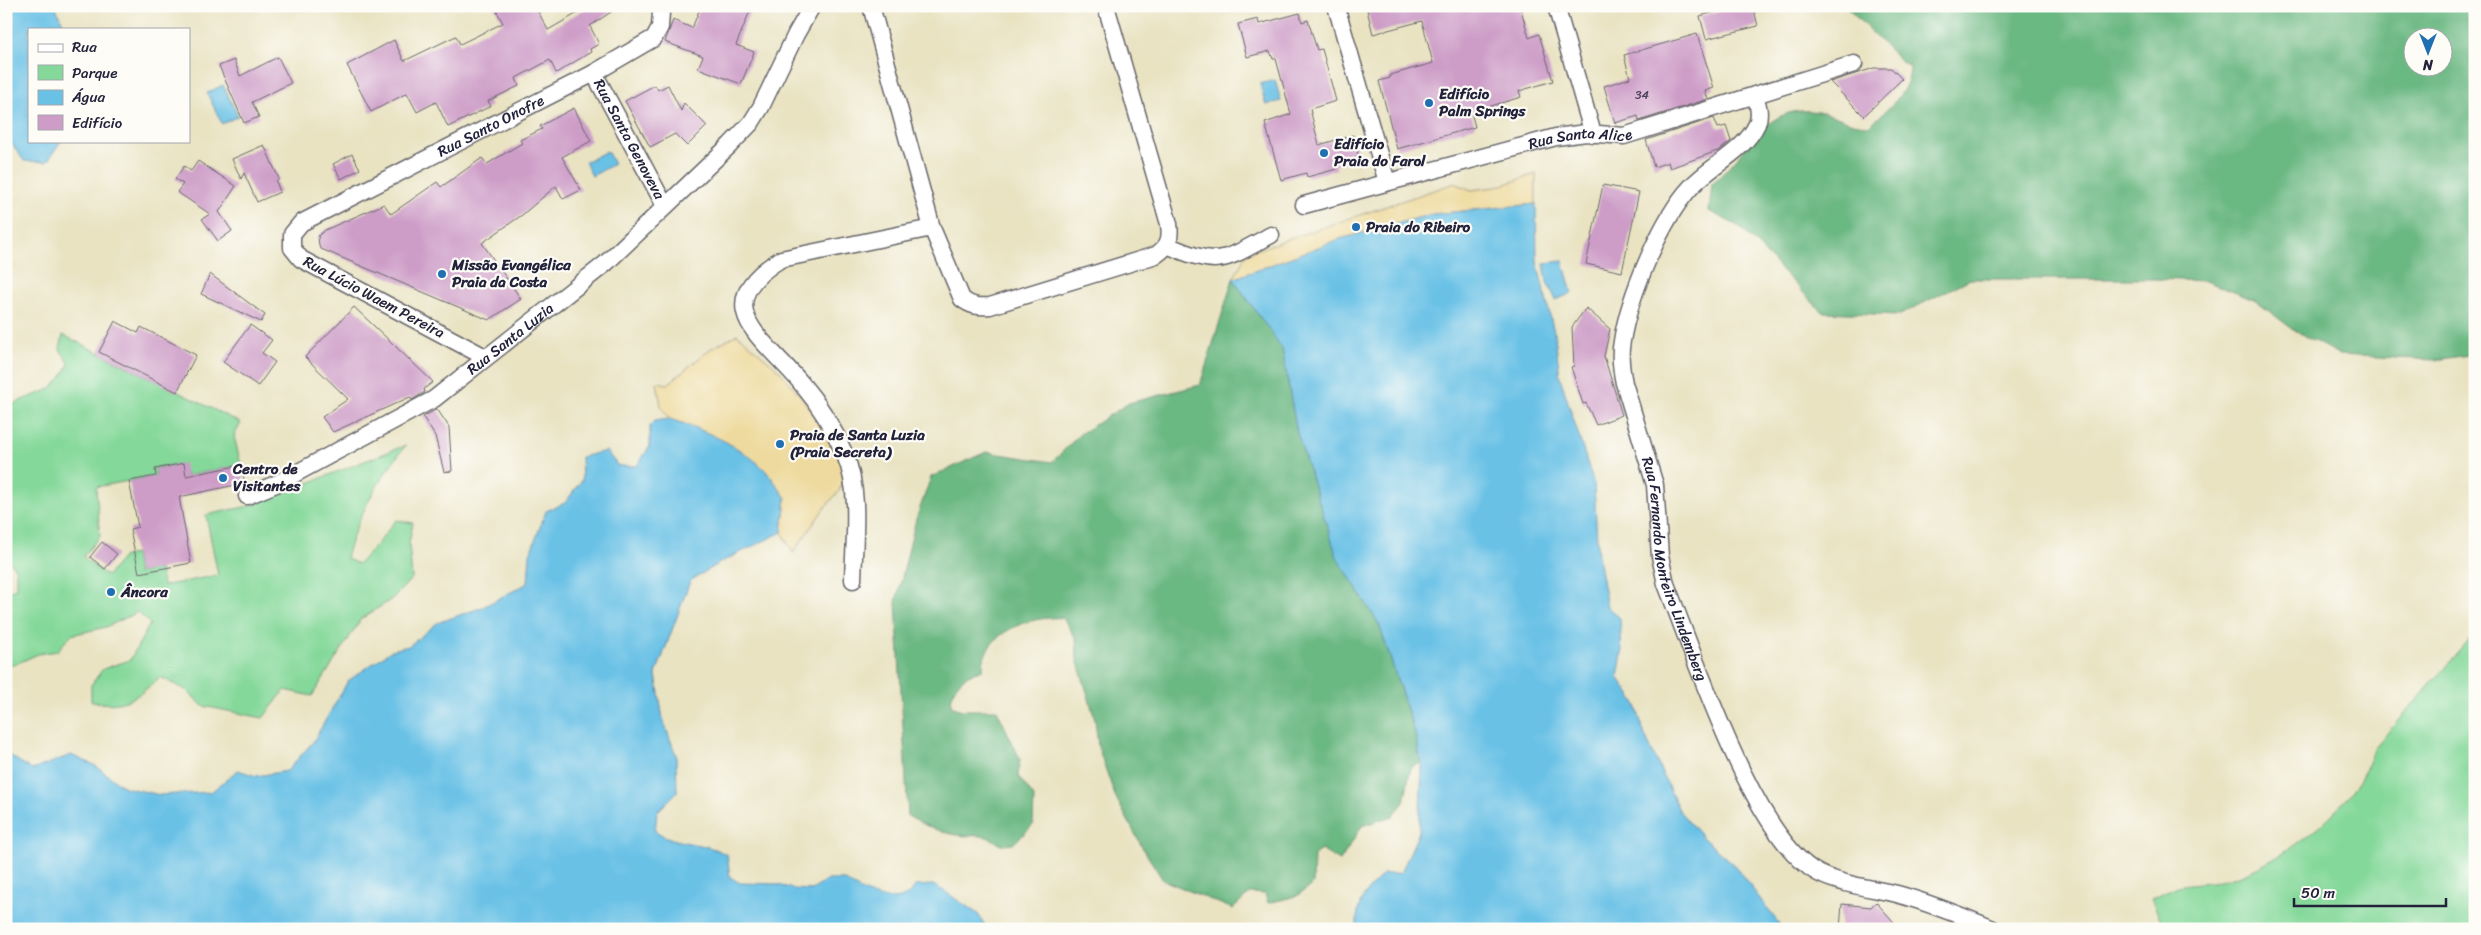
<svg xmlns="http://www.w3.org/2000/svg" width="2481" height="935" font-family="Sriracha,sans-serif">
<rect width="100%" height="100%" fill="#fdfcf7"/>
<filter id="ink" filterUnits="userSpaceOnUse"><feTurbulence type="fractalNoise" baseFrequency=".02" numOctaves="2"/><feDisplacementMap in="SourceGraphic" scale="10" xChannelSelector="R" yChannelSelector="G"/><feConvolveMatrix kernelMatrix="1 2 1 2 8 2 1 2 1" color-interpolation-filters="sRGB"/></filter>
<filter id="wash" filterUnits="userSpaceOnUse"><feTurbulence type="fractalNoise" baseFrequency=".0096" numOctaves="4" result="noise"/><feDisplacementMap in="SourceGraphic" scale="20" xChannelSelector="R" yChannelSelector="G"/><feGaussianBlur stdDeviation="1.12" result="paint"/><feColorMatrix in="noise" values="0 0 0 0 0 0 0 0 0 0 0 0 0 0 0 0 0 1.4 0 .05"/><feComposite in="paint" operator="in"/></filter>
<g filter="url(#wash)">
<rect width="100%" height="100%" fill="#e9e3c2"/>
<!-- green -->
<path fill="#84d89a" stroke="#537d6a" d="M 63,335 L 241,423 L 234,436 L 241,465 L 186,476 L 183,464 L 155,468 L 156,476 L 96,487 L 100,536 L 83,557 L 107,576 L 124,556 L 135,554 L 138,573 L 160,569 L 163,586 L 218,575 L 206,515 L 249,506 L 406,445 C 378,480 358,515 346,558 L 358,564 L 378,543 L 396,520 L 413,523 L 409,544 L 412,578 L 392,599 L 361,619 L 312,696 L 285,690 L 263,718 L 203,706 L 186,690 L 160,677 C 137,698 123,709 91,701 L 91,685 L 103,669 L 130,660 L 150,624 L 138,612 L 106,627 L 71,635 L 57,651 L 38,654 L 14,665 L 6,665 L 6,592 L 16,588 L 16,570 L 6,556 L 6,472 C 9,465 6,421 6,409 C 34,389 54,400 69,363 L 60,349 Z
M 2475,633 L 2475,929 L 2165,929 L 2151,898 C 2162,894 2172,887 2183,885 C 2200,882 2220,883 2236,877 C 2290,857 2358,805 2374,748 Z"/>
<!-- forest -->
<path fill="#6bb882" stroke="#466d5e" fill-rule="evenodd" d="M 1845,6 L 2475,6 L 2475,354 L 2435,360 L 2340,355 L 2294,330 L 2254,300 L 2206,281 L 2155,279 L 1970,279 L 1900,315 L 1822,312 L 1740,227 L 1709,211 L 1712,183 C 1748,156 1763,102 1818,112 C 1839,115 1847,125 1870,125 C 1887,110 1911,91 1910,66 L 1902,62 ZM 2414,38 L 2444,38 L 2444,68 L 2414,68 Z
M 1233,279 L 1282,348 L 1297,433 L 1337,557 L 1379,624 L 1415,733 L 1421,763 L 1411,767 L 1404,802 L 1393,816 L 1362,826 L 1340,861 L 1321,850 L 1314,855 L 1313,884 L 1297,896 L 1268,903 L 1265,894 L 1250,893 L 1233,909 L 1163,880 L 1142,847 L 1115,796 L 1098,747 L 1095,719 L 1077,659 L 1076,639 L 1063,618 C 1033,615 982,632 983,669 C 964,675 951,684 951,706 L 962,710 L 997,710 L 1020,759 L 1018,776 L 1034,797 L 1033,825 L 1013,844 L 1001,845 C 982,830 973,839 952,834 C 936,831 922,824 908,816 L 896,602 L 916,519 L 931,477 L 986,452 L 1052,462 L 1080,434 L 1129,403 L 1200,385 Z"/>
<!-- sand -->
<path fill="#eeda9e" stroke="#887e6c" d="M 1536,174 L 1536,204 L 1433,214 L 1340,239 L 1233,279 L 1247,253 L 1455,183 L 1471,190 L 1496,187 Z
M 737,334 L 778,369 L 800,395 L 842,456 L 845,475 L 839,491 L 823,510 L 793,553 L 782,532 L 786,498 L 764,469 L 739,452 L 695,427 L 669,419 L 661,406 L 657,382 L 668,384 L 710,349 Z"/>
<!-- water -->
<path fill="#69c1e6" stroke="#467290" d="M 6,6 L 55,6 L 66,29 L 29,29 L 29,141 L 61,141 L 47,162 L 24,161 L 6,135 Z
M 1275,80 L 1281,101 L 1266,105 L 1260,84 Z
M 223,85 L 238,116 L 222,124 L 207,93 Z
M 607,151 L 614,164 L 592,176 L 585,162 Z
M 1536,204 L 1537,262 L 1555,336 L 1560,377 L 1594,484 L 1598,558 L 1607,607 L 1620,618 L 1622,654 L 1618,677 L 1635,702 L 1645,736 L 1680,812 L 1703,838 L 1735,866 L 1783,929 L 1357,929 C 1356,900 1365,894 1383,874 L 1401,873 L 1419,832 L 1422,767 L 1415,733 L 1379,624 L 1337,557 L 1297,433 L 1282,348 L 1233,279 L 1340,239 L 1433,214 Z
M 1563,261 L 1572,293 L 1556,300 L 1547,282 L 1544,263 Z
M 669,419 C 700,428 742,446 765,470 C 773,478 779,489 786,498 L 782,532 L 721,562 L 690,581 L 656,674 L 663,720 L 676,755 L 677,792 L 657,812 L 655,831 C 677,846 705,841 727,855 L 730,877 L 740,883 L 775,884 L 793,889 L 812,890 L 828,880 L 845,880 C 860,893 903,912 915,886 L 933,885 L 944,891 L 978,914 L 987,929 L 6,929 L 6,753 L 32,770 L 71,755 L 94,765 L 124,787 L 160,795 L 211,792 L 238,770 L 256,776 L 287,771 L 313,742 L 348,681 L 392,650 L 409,646 L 437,623 L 483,607 L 528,583 L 530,554 L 546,511 L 565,503 L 582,480 L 581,457 L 606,451 L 618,466 L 637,466 L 650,446 L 650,426 L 655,421 Z"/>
<g id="blocks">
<!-- building -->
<path fill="#cd9dc8" d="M 494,6 L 535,6 L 548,30 L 590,6 L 620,6 L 590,26 L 599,44 L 590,49 L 591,52 L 556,73 L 550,60 L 516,78 L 519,86 L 488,101 L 491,106 L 448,127 L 436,102 L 417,112 L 407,93 L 371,112 L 347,65 L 394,40 L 404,61 L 456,36 L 460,44 L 503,23 Z
M 701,6 L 752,6 L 736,45 L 754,52 L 741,84 L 698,68 L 703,56 L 665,42 L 673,20 L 692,28 Z
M 1366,6 L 1520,6 L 1529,38 L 1539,34 L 1553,81 L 1519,91 L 1521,97 L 1471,112 L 1475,127 L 1397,149 L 1379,81 L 1390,78 L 1390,75 L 1433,63 L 1422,21 L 1373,34 Z
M 1736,6 L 1753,6 L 1758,26 L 1706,39 L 1700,16 Z
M 1300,13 L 1302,22 L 1308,20 L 1317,50 L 1322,49 L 1336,101 L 1310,109 L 1319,145 L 1353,135 L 1359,158 L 1335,165 L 1337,169 L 1307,177 L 1306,173 L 1281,180 L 1265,123 L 1291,114 L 1276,59 L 1273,59 L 1270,51 L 1247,57 L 1238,24 L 1258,19 L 1259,24 Z
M 1697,34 L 1714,88 L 1705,91 L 1708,99 L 1639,121 L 1638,116 L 1615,123 L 1604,86 L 1630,78 L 1624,55 Z
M 278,57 L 291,83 L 252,102 L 259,117 L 244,123 L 219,66 L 234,60 L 240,76 Z
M 1874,68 L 1891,68 L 1902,79 L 1864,116 L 1830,82 Z
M 655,85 L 658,90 L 668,85 L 681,111 L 684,103 L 707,126 L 687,146 L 675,134 L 650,147 L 625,101 Z
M 574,108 L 591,141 L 562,157 L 581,190 L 563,199 L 556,186 L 522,215 L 482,243 L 521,299 L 489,320 L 321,249 L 319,246 L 318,236 L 325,230 L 384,204 L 391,214 L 437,182 L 441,187 L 482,158 L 487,164 L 522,143 L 520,140 L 542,129 L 540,126 Z
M 1714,118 L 1718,128 L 1726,126 L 1731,141 L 1720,150 L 1670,168 L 1668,162 L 1654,167 L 1646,140 Z
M 264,145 L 279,179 L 276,181 L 280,192 L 257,202 L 244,173 L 241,179 L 232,159 Z
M 352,154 L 360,169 L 341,179 L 333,164 Z
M 198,161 L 236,186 L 219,212 L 232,231 L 218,241 L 202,219 L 210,214 L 177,192 L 183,184 L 175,179 L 184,166 L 191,171 Z
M 1603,185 L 1639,192 L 1622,272 L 1586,264 Z
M 210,274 L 265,315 L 261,322 L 201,294 Z
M 354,307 L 433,382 L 424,389 L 425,392 L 412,400 L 410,397 L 333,432 L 322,417 L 348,399 L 305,357 Z
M 1586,308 L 1610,329 L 1604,356 L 1622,415 L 1596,425 L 1586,403 L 1583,404 L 1571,367 L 1574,366 L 1572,327 Z
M 115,321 L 138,333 L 141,327 L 196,355 L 177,392 L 99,352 Z
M 250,325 L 272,340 L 262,353 L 275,362 L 258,386 L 223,362 Z
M 437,409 L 449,427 L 452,471 L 444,472 L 435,436 L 423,417 Z
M 184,463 L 186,476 L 241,465 L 245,483 L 179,497 L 191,563 L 139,573 L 130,529 L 138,527 L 129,481 L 156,476 L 155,469 Z
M 102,542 L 117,554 L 105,569 L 90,557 Z
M 1876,902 L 1900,929 L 1840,929 L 1842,904 L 1871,907 Z"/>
</g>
</g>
<g filter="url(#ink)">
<use href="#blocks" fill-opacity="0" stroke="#68666a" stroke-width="1"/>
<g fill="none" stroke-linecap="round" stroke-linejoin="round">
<defs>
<g id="minor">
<path d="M 871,6 L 932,228 L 962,299 C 971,306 978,307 990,306 L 1156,255 C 1169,246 1171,239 1169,224 L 1106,6"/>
<path d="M 1336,6 L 1387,182"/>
<path d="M 1556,6 L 1593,134"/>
<path id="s1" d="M 594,73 L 665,206"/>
<path id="s2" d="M 1755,95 C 1758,105 1761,114 1757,124 C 1744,152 1711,165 1691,187 C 1661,219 1629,297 1622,341 C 1619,356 1621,369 1624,383 L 1655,485 L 1660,556 L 1666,584 C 1694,653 1754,842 1820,874 C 1843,885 1872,888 1897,894 C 1930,903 1962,916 1993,929"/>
<path id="s3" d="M 1304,205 L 1556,137 L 1586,133 L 1624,136 L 1854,64"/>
<path d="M 1167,245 C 1220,268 1223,261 1271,235"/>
<path id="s4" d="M 485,357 L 301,259 L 292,248 L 292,234 L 301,223 L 594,73 L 654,38 L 660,27 L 661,12"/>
<path id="s5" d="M 247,496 L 278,483 L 434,399 L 605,264 L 730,145 L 751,123 L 761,107 L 796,34 L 812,6"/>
<path d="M 853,580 C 854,539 861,493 845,455 C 834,429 819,404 801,383 C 766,340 704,306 781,259 L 932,228"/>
</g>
</defs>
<!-- minor casing -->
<use href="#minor" stroke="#68666a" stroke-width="19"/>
<!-- minor -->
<use href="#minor" stroke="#fff" stroke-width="16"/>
</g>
</g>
<!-- markers -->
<g fill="#1f6fb2" stroke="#fdfcf7" stroke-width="2">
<circle cx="1429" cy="103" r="5"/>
<circle cx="1324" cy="153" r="5"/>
<circle cx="1356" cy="227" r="5"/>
<circle cx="442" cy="274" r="5"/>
<circle cx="780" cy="444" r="5"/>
<circle cx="223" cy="478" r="5"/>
<circle cx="111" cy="592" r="5"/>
</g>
<g text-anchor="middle" stroke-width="4.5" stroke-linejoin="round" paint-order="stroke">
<!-- number labels -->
<g font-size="12" fill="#4d415e">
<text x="1642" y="99">34</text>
</g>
<!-- poi labels -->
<g font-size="15" font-weight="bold" fill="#22223b" stroke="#fdfcf7" text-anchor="start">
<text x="1439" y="99">Edifício<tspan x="1439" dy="17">Palm Springs</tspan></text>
<text x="1334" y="149">Edifício<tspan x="1334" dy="17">Praia do Farol</tspan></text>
<text x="1366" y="232">Praia do Ribeiro</text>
<text x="452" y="270">Missão Evangélica<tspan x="452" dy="17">Praia da Costa</tspan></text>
<text x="790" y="440">Praia de Santa Luzia<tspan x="790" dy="17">(Praia Secreta)</tspan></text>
<text x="233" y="474">Centro de<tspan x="233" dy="17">Visitantes</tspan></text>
<text x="121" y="597">Âncora</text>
</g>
<!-- street labels -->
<g font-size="15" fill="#22223b" stroke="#fdfcf7">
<text dy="5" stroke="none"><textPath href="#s4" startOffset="464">Rua Santo Onofre</textPath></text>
<text dy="5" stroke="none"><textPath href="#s3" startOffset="285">Rua Santa Alice</textPath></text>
<text dy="5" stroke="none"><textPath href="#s1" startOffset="75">Rua Santa Genoveva</textPath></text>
<text transform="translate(374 297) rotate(28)" y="5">Rua Lúcio Waem Pereira</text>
<text dy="5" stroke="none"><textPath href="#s5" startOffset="308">Rua Santa Luzia</textPath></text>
<text dy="5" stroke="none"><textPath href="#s2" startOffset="528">Rua Fernando Monteiro Lindemberg</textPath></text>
</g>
</g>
<!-- margin -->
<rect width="2481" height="935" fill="none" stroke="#fdfcf7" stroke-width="25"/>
<!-- legend -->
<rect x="28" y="28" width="162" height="115" fill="#fdfcf7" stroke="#a5a5ac"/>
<rect x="38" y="44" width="25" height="8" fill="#ffffff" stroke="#a5a5ac"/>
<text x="72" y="52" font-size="15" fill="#22223b">Rua</text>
<rect x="38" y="65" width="25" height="15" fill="#84d89a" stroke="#a5a5ac"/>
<text x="72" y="78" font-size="15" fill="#22223b">Parque</text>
<rect x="38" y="90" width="25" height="15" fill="#69c1e6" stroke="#a5a5ac"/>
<text x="72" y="102" font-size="15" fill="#22223b">Água</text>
<rect x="38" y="115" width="25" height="15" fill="#cd9dc8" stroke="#a5a5ac"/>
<text x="72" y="128" font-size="15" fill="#22223b">Edifício</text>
<!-- north arrow -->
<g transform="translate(2428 52) rotate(180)"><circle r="24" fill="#fdfcf7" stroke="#a5a5ac"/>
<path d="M0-4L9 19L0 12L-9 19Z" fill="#1f6fb2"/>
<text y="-8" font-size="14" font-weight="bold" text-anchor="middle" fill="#22223b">N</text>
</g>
<!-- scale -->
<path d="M2294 898v8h152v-8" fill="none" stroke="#22223b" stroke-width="2.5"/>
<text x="2301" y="898" font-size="15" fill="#22223b" stroke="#fdfcf7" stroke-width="4" paint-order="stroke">50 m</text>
</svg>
